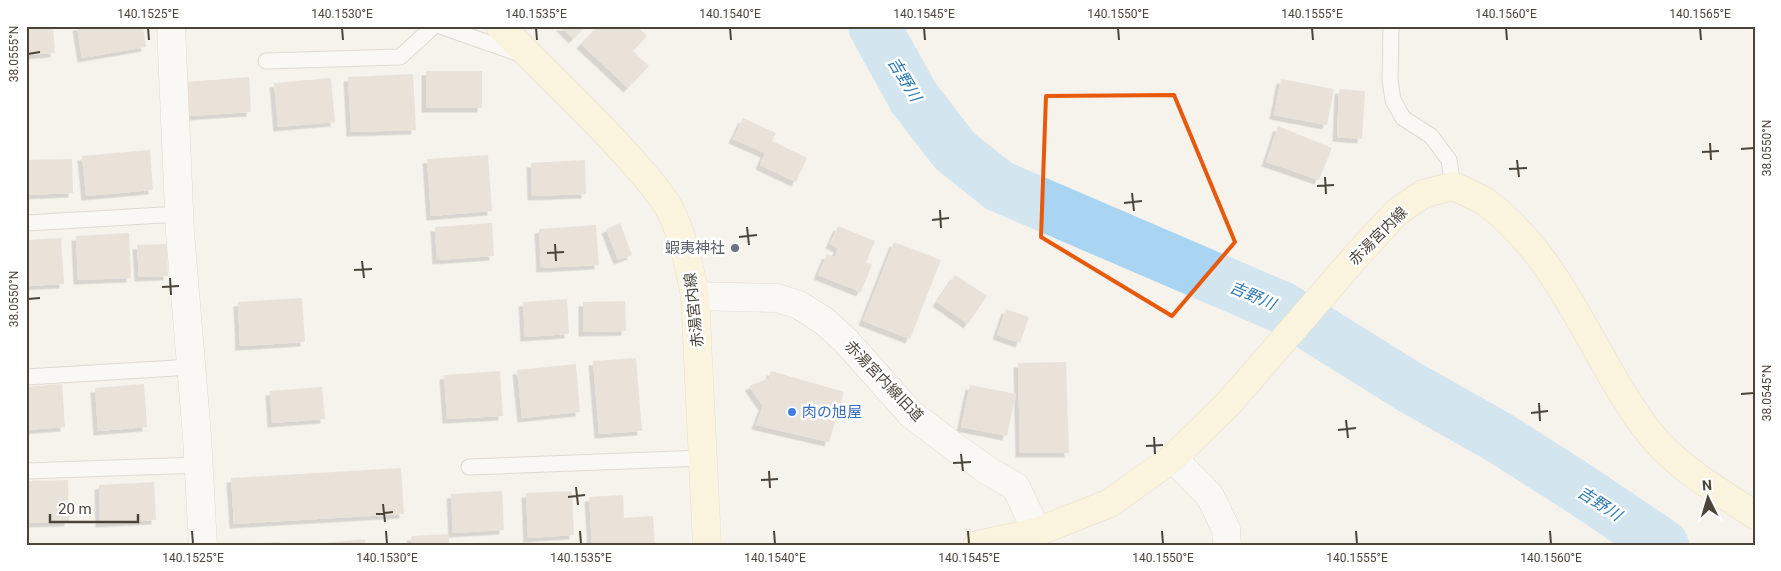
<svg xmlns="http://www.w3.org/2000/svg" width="1781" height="571" font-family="Roboto,'Noto Sans JP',sans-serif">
<defs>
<filter id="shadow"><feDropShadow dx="-4.5" dy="4.5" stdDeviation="0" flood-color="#0004"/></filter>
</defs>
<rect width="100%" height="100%" fill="#f6f3ec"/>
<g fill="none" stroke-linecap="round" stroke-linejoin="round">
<!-- river -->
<path stroke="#a9d4f2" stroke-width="52" d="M 874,26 L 914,98 L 955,151 L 999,186 L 1283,308 L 1408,386 L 1500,438 L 1583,491 L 1663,545"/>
</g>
<!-- building -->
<path fill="#d8cfc1" filter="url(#shadow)" d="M 26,26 L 53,26 L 55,53 L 26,55 Z
M 77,26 L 143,26 L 146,47 L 82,58 Z
M 560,26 L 586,26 L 573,39 Z
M 598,26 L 637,26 L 647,36 L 633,51 L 649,66 L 628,88 L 581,44 Z
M 426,71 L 482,71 L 482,108 L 426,108 Z
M 413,74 L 416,130 L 351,132 L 348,77 Z
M 249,77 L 251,112 L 189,116 L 187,82 Z
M 331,78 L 335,122 L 278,127 L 274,83 Z
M 1281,79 L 1334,89 L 1327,125 L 1274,115 Z
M 1339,89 L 1365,91 L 1362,139 L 1337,137 Z
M 743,118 L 776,133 L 772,141 L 807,158 L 796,182 L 760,165 L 765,153 L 733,139 Z
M 1278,126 L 1332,148 L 1319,180 L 1266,162 Z
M 150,150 L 153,190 L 86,196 L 82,156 Z
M 488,155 L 492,211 L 431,216 L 427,159 Z
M 72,159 L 73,193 L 26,195 L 26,160 Z
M 585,160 L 586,194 L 532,196 L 531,163 Z
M 492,223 L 494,256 L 437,260 L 435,227 Z
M 620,223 L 632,255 L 618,260 L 606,229 Z
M 596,225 L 599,265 L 541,268 L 539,229 Z
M 838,226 L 875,241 L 866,262 L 872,265 L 861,292 L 818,275 L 827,254 L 835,257 L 838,248 L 830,244 Z
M 129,233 L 131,278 L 78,280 L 76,236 Z
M 61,238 L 64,284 L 26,286 L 26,240 Z
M 894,242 L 941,260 L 910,339 L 863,321 Z
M 167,244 L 168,276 L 139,277 L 137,245 Z
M 955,275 L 987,296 L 968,324 L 937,302 Z
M 302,298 L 305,342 L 240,346 L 238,302 Z
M 567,299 L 569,334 L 525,337 L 523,302 Z
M 625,301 L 626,331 L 583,332 L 583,302 Z
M 1006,309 L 1029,317 L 1020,343 L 997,335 Z
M 636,358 L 642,431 L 599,434 L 593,361 Z
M 1066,362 L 1069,453 L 1020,453 L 1018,363 Z
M 576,364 L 580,412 L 522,418 L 517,370 Z
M 500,371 L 503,416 L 447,419 L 444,375 Z
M 771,371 L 844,392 L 829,442 L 756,425 L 763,406 L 749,386 L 769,378 Z
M 62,384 L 65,427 L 26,430 L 26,387 Z
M 144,384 L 147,427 L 98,431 L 95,388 Z
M 970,385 L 1016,394 L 1007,436 L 961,427 Z
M 322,387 L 325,419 L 272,423 L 270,391 Z
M 401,468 L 404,514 L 234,524 L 231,478 Z
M 68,480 L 69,522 L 26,523 L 26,481 Z
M 154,482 L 156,520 L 100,523 L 99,485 Z
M 502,491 L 504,530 L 453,533 L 451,494 Z
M 572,491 L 574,535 L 528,538 L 526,493 Z
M 623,495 L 624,518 L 653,516 L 655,545 L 592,545 L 589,497 Z
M 449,534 L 449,545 L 412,545 L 411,536 Z
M 365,539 L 366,545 L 325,545 L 325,543 Z
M 280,542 L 281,545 L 260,545 L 260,543 Z"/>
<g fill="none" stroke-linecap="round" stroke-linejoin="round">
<defs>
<path id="service" d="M 440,26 L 520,54
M 1391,26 L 1390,80 L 1393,100 L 1403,118 L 1431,136 L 1449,160 L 1453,186
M 266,61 L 400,57 L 434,26
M 26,223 L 180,214
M 26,377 L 192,367
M 469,467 L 704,458
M 26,471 L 199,465"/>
<path id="minor" d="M 171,26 L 180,233 L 197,436 L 203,545
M 695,296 L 777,298 L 799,305 L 824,321 L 846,341 L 911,414 L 956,448 L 990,472 L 1016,487 L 1037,532
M 1173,458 L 1210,496 L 1226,529 L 1227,545"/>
<path id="secondary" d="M 500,26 C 542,69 586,110 626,154 C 641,171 658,189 669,208 C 683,235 689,266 695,296 L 707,545
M 977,545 L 1037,532 L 1110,503 L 1173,458 L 1229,403 L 1359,253 L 1397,212 L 1423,194 L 1453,186 C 1464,191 1477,196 1487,203 C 1564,261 1591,356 1648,431 C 1676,467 1717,490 1755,515"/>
</defs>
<!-- service casing -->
<use href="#service" stroke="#c2bbae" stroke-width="17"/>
<!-- minor casing -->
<use href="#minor" stroke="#c2bbae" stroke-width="29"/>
<!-- secondary casing -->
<use href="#secondary" stroke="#d6c79b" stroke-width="29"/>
<!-- service -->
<use href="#service" stroke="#fff" stroke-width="15"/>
<!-- minor -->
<use href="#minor" stroke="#fff" stroke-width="28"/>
<!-- secondary -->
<use href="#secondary" stroke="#fff3cd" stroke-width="28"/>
</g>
<!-- marked area -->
<path d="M0 0H1781V571H0ZM 1174,95 L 1235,242 L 1172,316 L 1041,237 L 1046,96 Z" fill="#f6f3ec" fill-opacity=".55" fill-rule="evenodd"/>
<path fill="none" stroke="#e8590c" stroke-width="4" stroke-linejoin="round" d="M 1174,95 L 1235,242 L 1172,316 L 1041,237 L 1046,96 Z"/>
<!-- ticks -->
<path fill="none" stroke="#4b4439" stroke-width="2" d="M 148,28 L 149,40M 342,28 L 343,40M 536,28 L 537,40M 730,28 L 731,40M 924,28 L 925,40M 1118,28 L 1119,40M 1312,28 L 1313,40M 1506,28 L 1507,40M 1700,28 L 1701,40M 28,54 L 40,52M 1710,143 L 1711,160M 1741,149 L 1754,148M 1702,152 L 1719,151M 1517,160 L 1519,177M 1509,169 L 1527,168M 1325,177 L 1326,194M 1317,186 L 1334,185M 1132,193 L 1134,211M 1124,203 L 1142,201M 940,210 L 941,228M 932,220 L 949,218M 747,227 L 749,245M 739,237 L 757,235M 555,244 L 556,261M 547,253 L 564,252M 362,261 L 364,278M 354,270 L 372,269M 170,278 L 171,295M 162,287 L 179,286M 28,299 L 40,298M 1741,394 L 1754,393M 1539,403 L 1540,421M 1531,413 L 1548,411M 1346,420 L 1348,438M 1338,430 L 1356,428M 1154,437 L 1155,454M 1146,446 L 1163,445M 961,454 L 963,471M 953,463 L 971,462M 769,471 L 770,488M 761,480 L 778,479M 576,487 L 578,505M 568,497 L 585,495M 383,504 L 385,522M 376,514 L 393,512M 192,531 L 193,544M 386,531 L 387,544M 580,531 L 581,544M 774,531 L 775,544M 968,531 L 969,544M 1162,531 L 1163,544M 1356,531 L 1357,544M 1550,531 L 1551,544"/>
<!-- markers -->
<circle fill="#6b7280" stroke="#fff" stroke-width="2" cx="735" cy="248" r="5"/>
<circle fill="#3f7fe0" stroke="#fff" stroke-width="2" cx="792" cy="412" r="5"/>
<g text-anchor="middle" stroke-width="5" stroke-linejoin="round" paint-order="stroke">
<!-- street labels -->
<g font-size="15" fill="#4b4439" stroke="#fff">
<text transform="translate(1378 236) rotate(-45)" y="5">赤湯宮内線</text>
<text transform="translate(694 310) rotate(-96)" y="5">赤湯宮内線</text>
<text transform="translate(884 381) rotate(46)" y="5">赤湯宮内線旧道</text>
</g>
<!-- worship labels -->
<g font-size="15" fill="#5b616d" stroke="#fff" text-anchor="end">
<text x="725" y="253">蝦夷神社</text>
</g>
<!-- shop labels -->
<g font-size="15" fill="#366cbe" stroke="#fff" text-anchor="start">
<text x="802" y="417">肉の旭屋</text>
</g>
<!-- water labels -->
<g font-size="16" font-style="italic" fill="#2e7ab2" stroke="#fff">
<text transform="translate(905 79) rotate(59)" y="6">吉野川</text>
<text transform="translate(1253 295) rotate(23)" y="6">吉野川</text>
<text transform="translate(1600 503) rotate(33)" y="6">吉野川</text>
</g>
</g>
<!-- border -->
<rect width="1781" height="571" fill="none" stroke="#ffffff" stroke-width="55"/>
<!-- north arrow -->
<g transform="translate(1708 498) rotate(355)" stroke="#ffffff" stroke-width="4" paint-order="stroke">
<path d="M0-4L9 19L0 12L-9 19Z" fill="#4b4439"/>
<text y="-8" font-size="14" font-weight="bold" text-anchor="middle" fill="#4b4439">N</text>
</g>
<!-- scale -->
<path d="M50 514v8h88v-8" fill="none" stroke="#4b4439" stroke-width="2.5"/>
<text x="58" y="514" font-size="15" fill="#4b4439" stroke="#ffffff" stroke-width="4" paint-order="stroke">20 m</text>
<rect x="28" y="28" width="1726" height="516" fill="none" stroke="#4b4439" stroke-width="2"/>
<g font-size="12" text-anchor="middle" fill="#4b4439">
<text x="148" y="18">140.1525°E</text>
<text x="342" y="18">140.1530°E</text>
<text x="536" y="18">140.1535°E</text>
<text x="730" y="18">140.1540°E</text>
<text x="924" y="18">140.1545°E</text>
<text x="1118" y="18">140.1550°E</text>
<text x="1312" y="18">140.1555°E</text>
<text x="1506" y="18">140.1560°E</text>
<text x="1700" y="18">140.1565°E</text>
<text transform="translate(14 54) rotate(-90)" y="4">38.0555°N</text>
<text transform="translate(1767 148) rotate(-90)" y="4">38.0550°N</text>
<text transform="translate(14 299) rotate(-90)" y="4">38.0550°N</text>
<text transform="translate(1767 393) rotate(-90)" y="4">38.0545°N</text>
<text x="193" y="562">140.1525°E</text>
<text x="387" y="562">140.1530°E</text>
<text x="581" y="562">140.1535°E</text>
<text x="775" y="562">140.1540°E</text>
<text x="969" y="562">140.1545°E</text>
<text x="1163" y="562">140.1550°E</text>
<text x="1357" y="562">140.1555°E</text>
<text x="1551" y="562">140.1560°E</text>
</g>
</svg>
